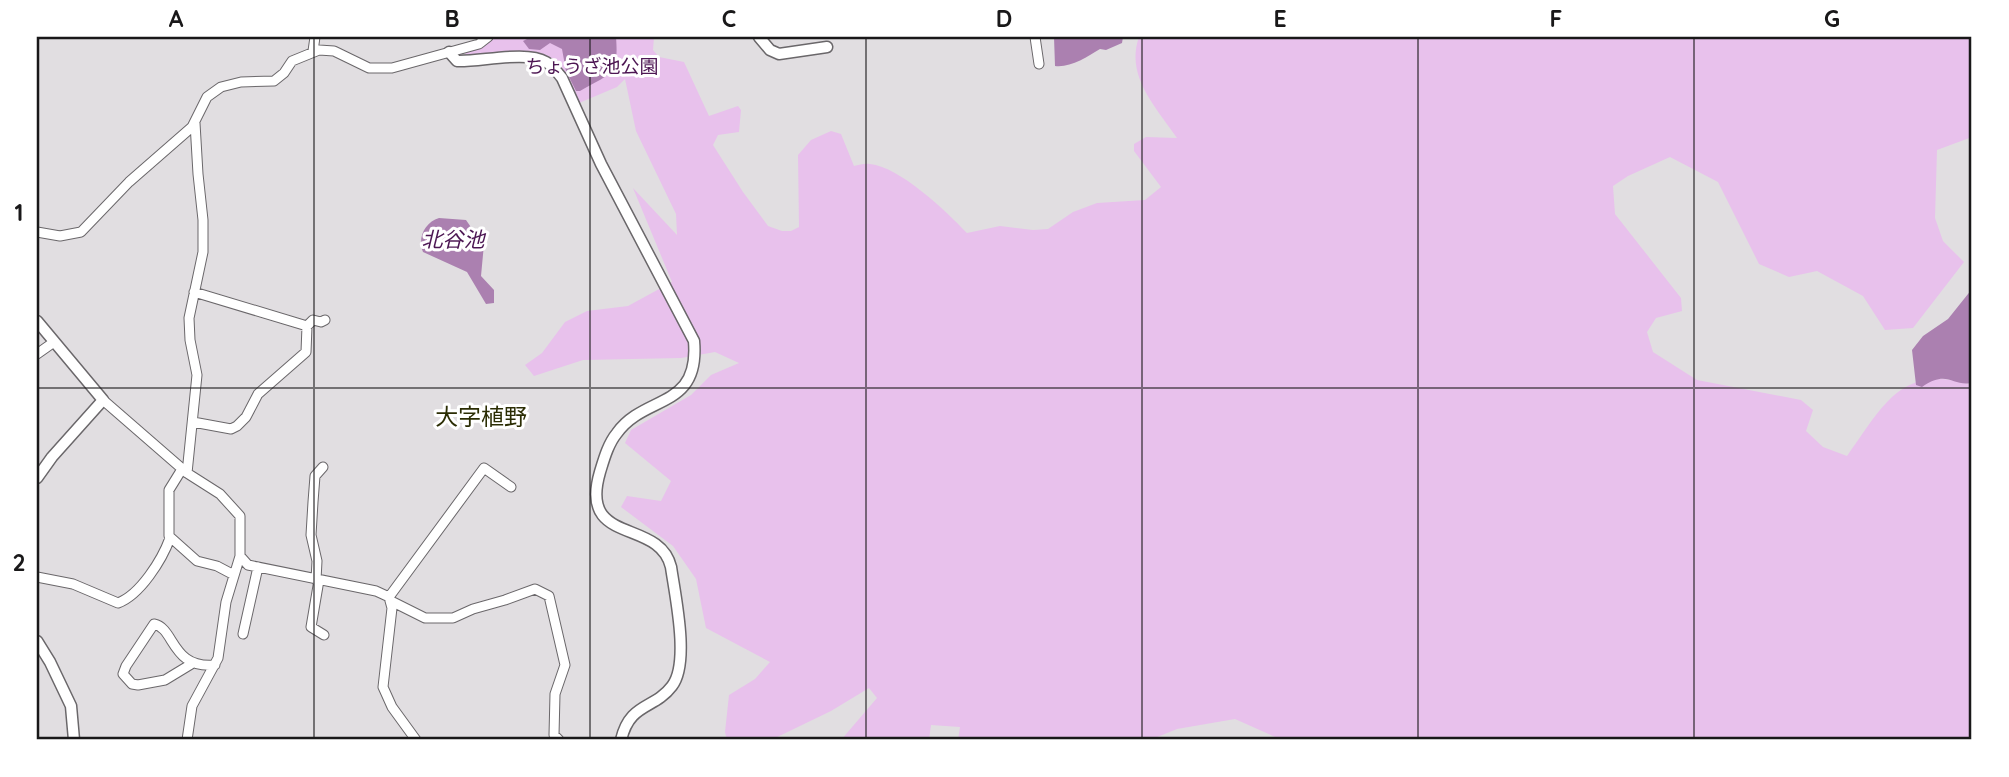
<svg xmlns="http://www.w3.org/2000/svg" width="2009" height="777" font-family="Quicksand,'Noto Sans JP',sans-serif">
<rect width="100%" height="100%" fill="#e1dee1"/>
<!-- green -->
<path fill="#e8c1ec" d="M 491,37 L 654,37 L 653,50 L 659,57 L 684,62 L 709,116 L 738,106 L 741,110 L 739,132 L 718,135 L 713,145 L 743,192 L 768,226 L 782,231 L 791,231 L 799,227 L 798,155 L 811,140 L 831,131 L 841,134 L 854,166 C 859,165 865,163 870,164 C 900,167 946,211 967,233 L 1000,226 L 1033,230 L 1048,229 L 1073,212 L 1097,203 L 1145,200 L 1161,187 L 1134,151 L 1134,144 L 1146,137 L 1177,138 C 1156,107 1125,76 1139,37 L 1972,37 L 1972,137 L 1937,150 L 1935,218 L 1943,241 L 1964,262 L 1913,328 L 1885,330 L 1863,296 L 1817,271 L 1789,277 L 1759,264 L 1718,182 L 1670,157 L 1628,176 L 1613,186 L 1615,214 L 1681,298 L 1682,311 L 1656,318 L 1647,332 L 1653,352 L 1697,380 L 1801,400 L 1813,410 L 1806,431 L 1823,447 L 1847,456 C 1883,406 1901,363 1972,385 L 1972,740 L 1282,740 L 1235,719 L 1177,729 L 1150,740 L 958,740 L 960,727 L 931,725 L 929,740 L 841,740 L 877,698 L 869,688 L 831,711 L 771,740 L 727,740 L 725,732 L 729,695 L 755,679 L 770,662 L 706,628 L 696,579 L 673,546 L 621,507 L 627,496 L 661,501 L 671,481 L 625,443 L 631,430 L 691,395 L 711,375 L 739,363 L 715,352 L 681,358 L 583,360 L 534,376 L 525,365 L 542,353 L 565,322 L 587,311 L 628,306 L 672,282 L 633,188 L 677,235 L 676,214 L 636,131 L 625,79 L 617,87 L 579,103 C 569,84 561,62 539,54 L 466,57 L 465,52 L 482,47 Z"/>
<!-- water -->
<path fill="#ab80b0" d="M 527,37 L 616,37 C 619,76 611,73 580,91 L 576,91 L 566,71 L 562,49 L 550,43 L 540,50 L 529,49 L 523,41 L 527,39 Z
M 1054,37 L 1123,37 L 1122,43 L 1106,50 L 1100,49 C 1087,57 1070,68 1055,66 Z
M 439,218 L 466,220 L 475,233 L 478,234 L 484,244 L 481,276 L 494,290 L 494,303 L 486,304 L 467,272 L 423,252 C 417,238 425,222 439,218 Z
M 1972,289 L 1972,383 C 1952,387 1948,369 1922,387 L 1916,385 L 1912,350 L 1923,336 L 1948,319 Z"/>
<g fill="none" stroke-linecap="round" stroke-linejoin="round">
<defs>
<path id="minor" d="M 1035,37 L 1039,64
M 313,51 L 315,37
M 37,232 L 60,236 L 81,232 L 129,182 L 192,127 L 207,97 L 221,87 L 241,82 L 274,81 L 284,73 L 292,61 L 319,50 L 334,51 L 369,68 L 392,68 L 479,44 L 488,37
M 194,292 L 307,326 L 313,320 L 321,322 L 325,320
M 37,354 L 54,342
M 103,400 L 187,473 L 220,494 L 240,516 L 240,556 L 226,602 L 218,658 L 192,706 L 187,740
M 193,422 L 231,429 L 237,426 L 246,417 L 258,394 L 306,352 L 307,326
M 182,469 L 169,490 L 169,536 L 197,561 L 217,566 L 234,575
M 187,473 L 197,375 L 190,340 L 189,318 L 203,252 L 203,220 L 198,174 L 195,123
M 240,556 L 248,565 L 376,591 L 389,597 L 392,608 L 383,687 L 392,707 L 416,740
M 37,577 L 73,584 L 118,603 C 140,595 162,560 170,538
M 316,580 L 317,561 L 311,535 L 313,502 L 315,476 L 323,467
M 319,580 L 311,627 L 324,635
M 389,597 L 484,468 L 511,487
M 391,601 L 425,618 L 453,618 L 473,609 L 505,600 L 535,589 L 549,596 L 565,665 L 555,694 L 554,735 L 559,740
M 243,634 L 258,567
M 193,663 L 165,680 L 138,685 L 132,684 L 123,674 L 126,666 L 154,624 C 175,628 171,669 215,665"/>
<path id="tertiary" d="M 759,37 L 770,50 L 779,54 L 827,47
M 449,52 L 457,61 C 481,62 526,50 546,62 C 553,66 557,72 562,78 L 601,164 L 694,341 C 700,410 645,394 617,433 C 608,444 604,459 600,472 C 578,547 659,517 671,567 C 675,595 690,663 672,686 C 654,710 630,702 621,740
M 37,321 L 103,400 L 52,457 L 37,478
M 37,641 L 50,662 L 71,706 L 74,740"/>
</defs>
<!-- minor casing -->
<use href="#minor" stroke="#6a676a" stroke-width="11"/>
<!-- tertiary casing -->
<use href="#tertiary" stroke="#6a676a" stroke-width="13"/>
<!-- minor -->
<use href="#minor" stroke="#fff" stroke-width="9"/>
<!-- tertiary -->
<use href="#tertiary" stroke="#fff" stroke-width="10"/>
</g>
<!-- grid -->
<path fill="none" stroke="#191819" stroke-width="2" stroke-opacity="0.55" d="M 314,37 L 314,740M 590,37 L 590,740M 866,37 L 866,740M 1142,37 L 1142,740M 1418,37 L 1418,740M 1694,37 L 1694,740M 37,388 L 1972,388"/>
<g text-anchor="middle" stroke-width="6" stroke-linejoin="round" paint-order="stroke">
<!-- park labels -->
<g font-size="19" fill="#4d1653" stroke="#fff">
<text x="592" y="73">ちょうざ池公園</text>
</g>
<!-- water labels -->
<g font-size="21" font-style="italic" fill="#4c1653" stroke="#fff">
<text x="453" y="247">北谷池</text>
</g>
<!-- quarter labels -->
<g font-size="23" fill="#2b2d04" stroke="#fff">
<text x="481" y="425">大字植野</text>
</g>
</g>
<!-- border -->
<rect width="2009" height="777" fill="none" stroke="#ffffff" stroke-width="77"/>
<rect x="38" y="38" width="1932" height="700" fill="none" stroke="#191819" stroke-width="2.5"/>
<g font-size="23" text-anchor="middle" font-weight="bold" fill="#191819">
<text x="176" y="27">A</text>
<text x="452" y="27">B</text>
<text x="729" y="27">C</text>
<text x="1004" y="27">D</text>
<text x="1280" y="27">E</text>
<text x="1556" y="27">F</text>
<text x="1832" y="27">G</text>
<text x="19" y="221">1</text>
<text x="19" y="571">2</text>
</g>
</svg>
